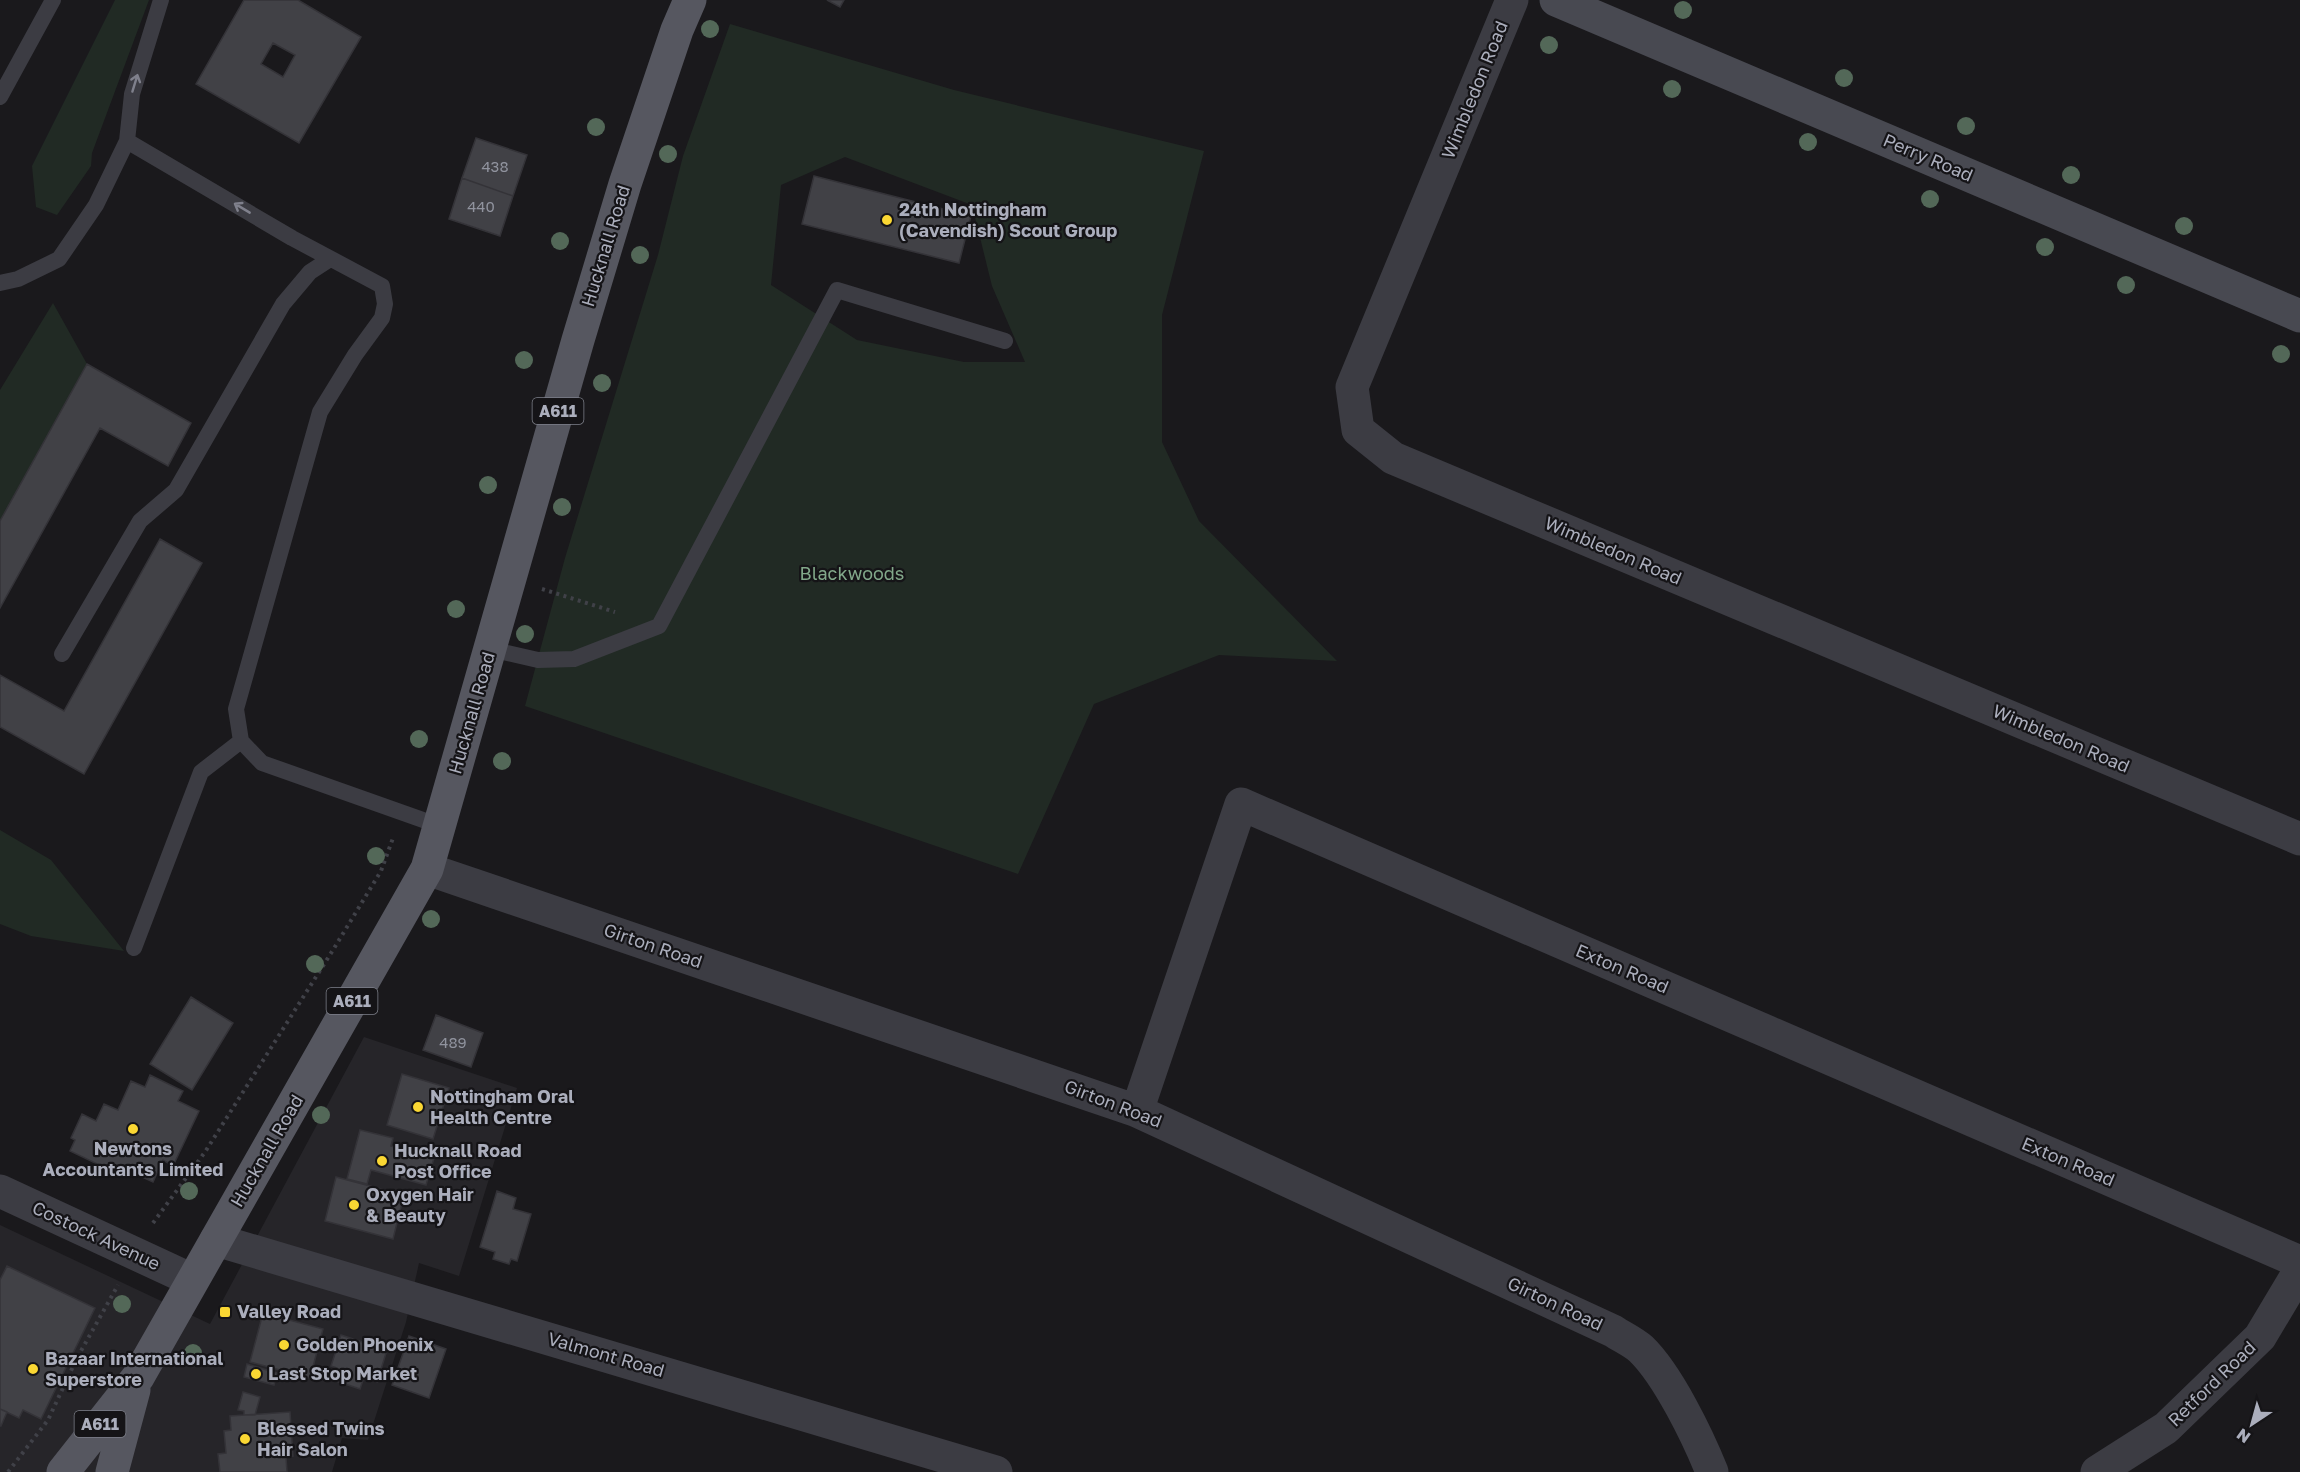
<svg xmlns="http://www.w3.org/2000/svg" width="2300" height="1472" font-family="'Golos Text',sans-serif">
<rect width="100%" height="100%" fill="#1a191c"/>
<!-- built -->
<path fill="#262529" d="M 364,1037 L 517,1088 L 459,1276 L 419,1263 L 406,1322 L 368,1440 L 342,1438 L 332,1472 L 0,1472 L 0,1225 L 210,1324 Z"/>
<!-- green -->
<path fill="#212a24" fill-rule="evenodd" d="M 115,0 L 149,0 L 92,153 L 91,166 L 57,215 L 36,207 L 32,166 Z
M 730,24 L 954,90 L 1204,151 L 1162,315 L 1162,442 L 1199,521 L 1337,661 L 1219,655 L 1094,704 L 1018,874 L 525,706 L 565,558 L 658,255 L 683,156 ZM 845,157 L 972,205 L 992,286 L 1025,362 L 964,362 L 857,340 L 771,285 L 781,185 Z
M 53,303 L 87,364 L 0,521 L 0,390 Z
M 0,830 L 51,860 L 124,951 L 31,936 L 0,924 Z"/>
<!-- building -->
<path fill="#414146" stroke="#343338" stroke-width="1.5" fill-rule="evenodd" d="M 244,0 L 298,0 L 361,37 L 299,143 L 196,84 ZM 273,43 L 295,55 L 283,77 L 261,64 Z
M 827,0 L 844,0 L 840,7 Z
M 476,138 L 527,155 L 513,196 L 462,178 Z
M 814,176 L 971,216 L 959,263 L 802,224 Z
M 462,178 L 513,196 L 500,236 L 449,219 Z
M 87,364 L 191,423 L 168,466 L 100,428 L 0,608 L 0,521 Z
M 160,539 L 202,563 L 84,774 L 0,727 L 0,675 L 64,711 Z
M 191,997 L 233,1023 L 192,1090 L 150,1064 Z
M 436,1015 L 483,1033 L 471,1067 L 423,1050 Z
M 402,1074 L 449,1088 L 433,1139 L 387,1125 Z
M 150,1075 L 183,1091 L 178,1101 L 199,1111 L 173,1166 L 163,1160 L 153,1182 L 121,1167 L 118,1174 L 70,1151 L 75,1140 L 71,1138 L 82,1114 L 96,1121 L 104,1104 L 118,1110 L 131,1081 L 145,1087 Z
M 360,1130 L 393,1138 L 391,1146 L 434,1158 L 426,1185 L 371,1170 L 367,1184 L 347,1179 Z
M 336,1177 L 404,1195 L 393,1239 L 325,1221 Z
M 497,1191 L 516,1198 L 513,1209 L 531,1214 L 517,1261 L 511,1259 L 509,1264 L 493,1259 L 495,1252 L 480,1247 Z
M 7,1266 L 95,1308 L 41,1419 L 23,1410 L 19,1418 L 0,1409 L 0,1280 Z
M 263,1313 L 323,1329 L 310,1378 L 250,1362 Z
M 341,1335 L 387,1350 L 377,1382 L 364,1377 L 360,1389 L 333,1380 L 337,1368 L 331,1366 Z
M 409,1336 L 446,1349 L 429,1398 L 392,1385 Z
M 247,1364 L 277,1373 L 274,1385 L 244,1377 Z
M 243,1392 L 260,1397 L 255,1415 L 244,1415 L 244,1411 L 238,1410 Z
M 0,1409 L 7,1412 L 1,1426 L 0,1426 Z
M 290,1412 L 293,1456 L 286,1457 L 287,1472 L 220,1472 L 218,1454 L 226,1453 L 224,1431 L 231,1430 L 230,1416 Z"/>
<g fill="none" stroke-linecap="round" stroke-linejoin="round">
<!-- path -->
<path stroke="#404148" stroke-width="4" stroke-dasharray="3 4.5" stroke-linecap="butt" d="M 542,589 L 615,612
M 189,1174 L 212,1173
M 153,1223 L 205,1152 L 333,950 L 381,871 L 393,838
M 8,1472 L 48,1420 L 77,1358 L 118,1285"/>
<!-- lane -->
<path stroke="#3c3c43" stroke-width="16" d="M 0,97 L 53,0
M 127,141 L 292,238 L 382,286 L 385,304 L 382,318 L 355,355 L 320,412 L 236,709 L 241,741 L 262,763 L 440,826
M 0,283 L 18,279 L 59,259 L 96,205 L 127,141 L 132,94 L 161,0
M 490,649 L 538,660 L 574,659 L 659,626 L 837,290 L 1005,341
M 62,654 L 140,521 L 176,490 L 283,304 L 310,272 L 330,259
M 134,948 L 201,772 L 241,741"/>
<!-- street -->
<path stroke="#3c3c43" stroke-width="33" d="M 1512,0 L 1352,387 L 1358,430 L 1393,458 L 2300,839
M 427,869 L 1137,1111 L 1613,1331 C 1622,1337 1633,1342 1641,1349 C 1668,1375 1698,1437 1712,1472
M 1137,1111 L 1241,804 L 2300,1262
M 0,1191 L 192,1280
M 216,1240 L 996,1472
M 2097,1472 L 2166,1428 L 2260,1337 L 2300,1270"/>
<!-- secondary -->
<path stroke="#484951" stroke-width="33" d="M 1556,0 L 2300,316"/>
<!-- primary -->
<path stroke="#565760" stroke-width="33" d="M 63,1472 L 138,1377 L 427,869 L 578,340 L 625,184 L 677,30 L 690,0
M 112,1472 L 134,1390"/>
</g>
<!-- trees -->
<g fill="#536858">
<circle cx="1683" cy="10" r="9"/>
<circle cx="710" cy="29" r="9"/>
<circle cx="1549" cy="45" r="9"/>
<circle cx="1844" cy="78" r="9"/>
<circle cx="1672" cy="89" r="9"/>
<circle cx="1966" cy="126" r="9"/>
<circle cx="596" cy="127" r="9"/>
<circle cx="1808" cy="142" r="9"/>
<circle cx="668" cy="154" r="9"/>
<circle cx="2071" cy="175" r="9"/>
<circle cx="1930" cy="199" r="9"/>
<circle cx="2184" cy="226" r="9"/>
<circle cx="560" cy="241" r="9"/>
<circle cx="2045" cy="247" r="9"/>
<circle cx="640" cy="255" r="9"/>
<circle cx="2126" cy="285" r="9"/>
<circle cx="2281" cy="354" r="9"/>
<circle cx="524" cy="360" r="9"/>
<circle cx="602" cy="383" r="9"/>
<circle cx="488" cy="485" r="9"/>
<circle cx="562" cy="507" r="9"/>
<circle cx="456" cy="609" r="9"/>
<circle cx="525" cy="634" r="9"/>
<circle cx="419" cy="739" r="9"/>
<circle cx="502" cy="761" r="9"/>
<circle cx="376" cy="856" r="9"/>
<circle cx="431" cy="919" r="9"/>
<circle cx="315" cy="964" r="9"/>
<circle cx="321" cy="1115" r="9"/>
<circle cx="189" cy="1191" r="9"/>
<circle cx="122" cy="1304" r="9"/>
<circle cx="193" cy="1353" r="9"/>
</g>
<!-- one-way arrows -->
<defs><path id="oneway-shaft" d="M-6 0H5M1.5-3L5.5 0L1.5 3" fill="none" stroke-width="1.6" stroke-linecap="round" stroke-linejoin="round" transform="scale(1.5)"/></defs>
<g stroke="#7f808c">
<use href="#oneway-shaft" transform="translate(135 83) rotate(-73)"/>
<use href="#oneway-shaft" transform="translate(242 208) rotate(-149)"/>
</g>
<!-- markers -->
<g fill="#fad733" stroke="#151417" stroke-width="2">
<circle cx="887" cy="220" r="6"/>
<circle cx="418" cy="1107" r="6"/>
<circle cx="133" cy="1129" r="6"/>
<circle cx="382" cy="1161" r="6"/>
<circle cx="354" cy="1205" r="6"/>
<rect x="219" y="1306" width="12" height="12" rx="3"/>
<circle cx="284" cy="1345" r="6"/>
<circle cx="33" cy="1369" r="6"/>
<circle cx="256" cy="1374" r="6"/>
<circle cx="245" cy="1439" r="6"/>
</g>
<g text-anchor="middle" stroke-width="4.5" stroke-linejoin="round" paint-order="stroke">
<!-- number labels -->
<g font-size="15" fill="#90939e">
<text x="495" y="172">438</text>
<text x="481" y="212">440</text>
<text x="453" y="1048">489</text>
</g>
<!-- shield labels -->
<g fill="#151417" stroke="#7e808a" stroke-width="1.5">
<rect x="532.5" y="398" width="51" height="26" rx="4.5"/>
<rect x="326.5" y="988" width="51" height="26" rx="4.5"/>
<rect x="74.5" y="1411" width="51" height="26" rx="4.5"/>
</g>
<g font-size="16" font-weight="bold" fill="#abaebc">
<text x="558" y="417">A611</text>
<text x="352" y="1007">A611</text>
<text x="100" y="1430">A611</text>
</g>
<!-- street labels -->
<g font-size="18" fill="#abaebc" stroke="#151417">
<text transform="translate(1475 90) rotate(-68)" y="6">Wimbledon Road</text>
<text transform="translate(1928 158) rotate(23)" y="6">Perry Road</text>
<text transform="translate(606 246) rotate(-73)" y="6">Hucknall Road</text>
<text transform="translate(1613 551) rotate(23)" y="6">Wimbledon Road</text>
<text transform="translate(472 713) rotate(-74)" y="6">Hucknall Road</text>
<text transform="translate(2061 739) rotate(23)" y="6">Wimbledon Road</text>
<text transform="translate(653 946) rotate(19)" y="6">Girton Road</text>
<text transform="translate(1622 969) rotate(23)" y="6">Exton Road</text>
<text transform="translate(1113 1104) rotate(21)" y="6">Girton Road</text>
<text transform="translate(267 1151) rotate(-60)" y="6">Hucknall Road</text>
<text transform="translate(2068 1162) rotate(23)" y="6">Exton Road</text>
<text transform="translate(96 1236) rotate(25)" y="6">Costock Avenue</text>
<text transform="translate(1555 1304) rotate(25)" y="6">Girton Road</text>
<text transform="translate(606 1355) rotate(16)" y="6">Valmont Road</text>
<text transform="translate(2212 1384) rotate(-44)" y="6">Retford Road</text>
</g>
<!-- poi labels -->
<g font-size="18" font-weight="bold" fill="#abaebc" stroke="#151417" text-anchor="start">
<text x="899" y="216">24th Nottingham<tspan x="899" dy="21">(Cavendish) Scout Group</tspan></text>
<text x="430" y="1103">Nottingham Oral<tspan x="430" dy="21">Health Centre</tspan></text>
<text x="133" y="1155" text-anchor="middle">Newtons<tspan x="133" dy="21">Accountants Limited</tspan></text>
<text x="394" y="1157">Hucknall Road<tspan x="394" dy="21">Post Office</tspan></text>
<text x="366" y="1201">Oxygen Hair<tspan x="366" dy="21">&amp; Beauty</tspan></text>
<text x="237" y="1318">Valley Road</text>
<text x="296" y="1351">Golden Phoenix</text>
<text x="45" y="1365">Bazaar International<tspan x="45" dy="21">Superstore</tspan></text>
<text x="268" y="1380">Last Stop Market</text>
<text x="257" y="1435">Blessed Twins<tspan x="257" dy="21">Hair Salon</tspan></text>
</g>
<!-- park labels -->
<g font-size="18" fill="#82a88a" stroke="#151417">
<text x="852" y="580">Blackwoods</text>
</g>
</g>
<!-- north arrow -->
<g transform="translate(2252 1424) rotate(216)" stroke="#151417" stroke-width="4.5" paint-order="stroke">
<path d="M0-4.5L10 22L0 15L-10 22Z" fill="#abaebc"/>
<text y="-9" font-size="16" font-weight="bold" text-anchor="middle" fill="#abaebc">N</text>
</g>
</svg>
